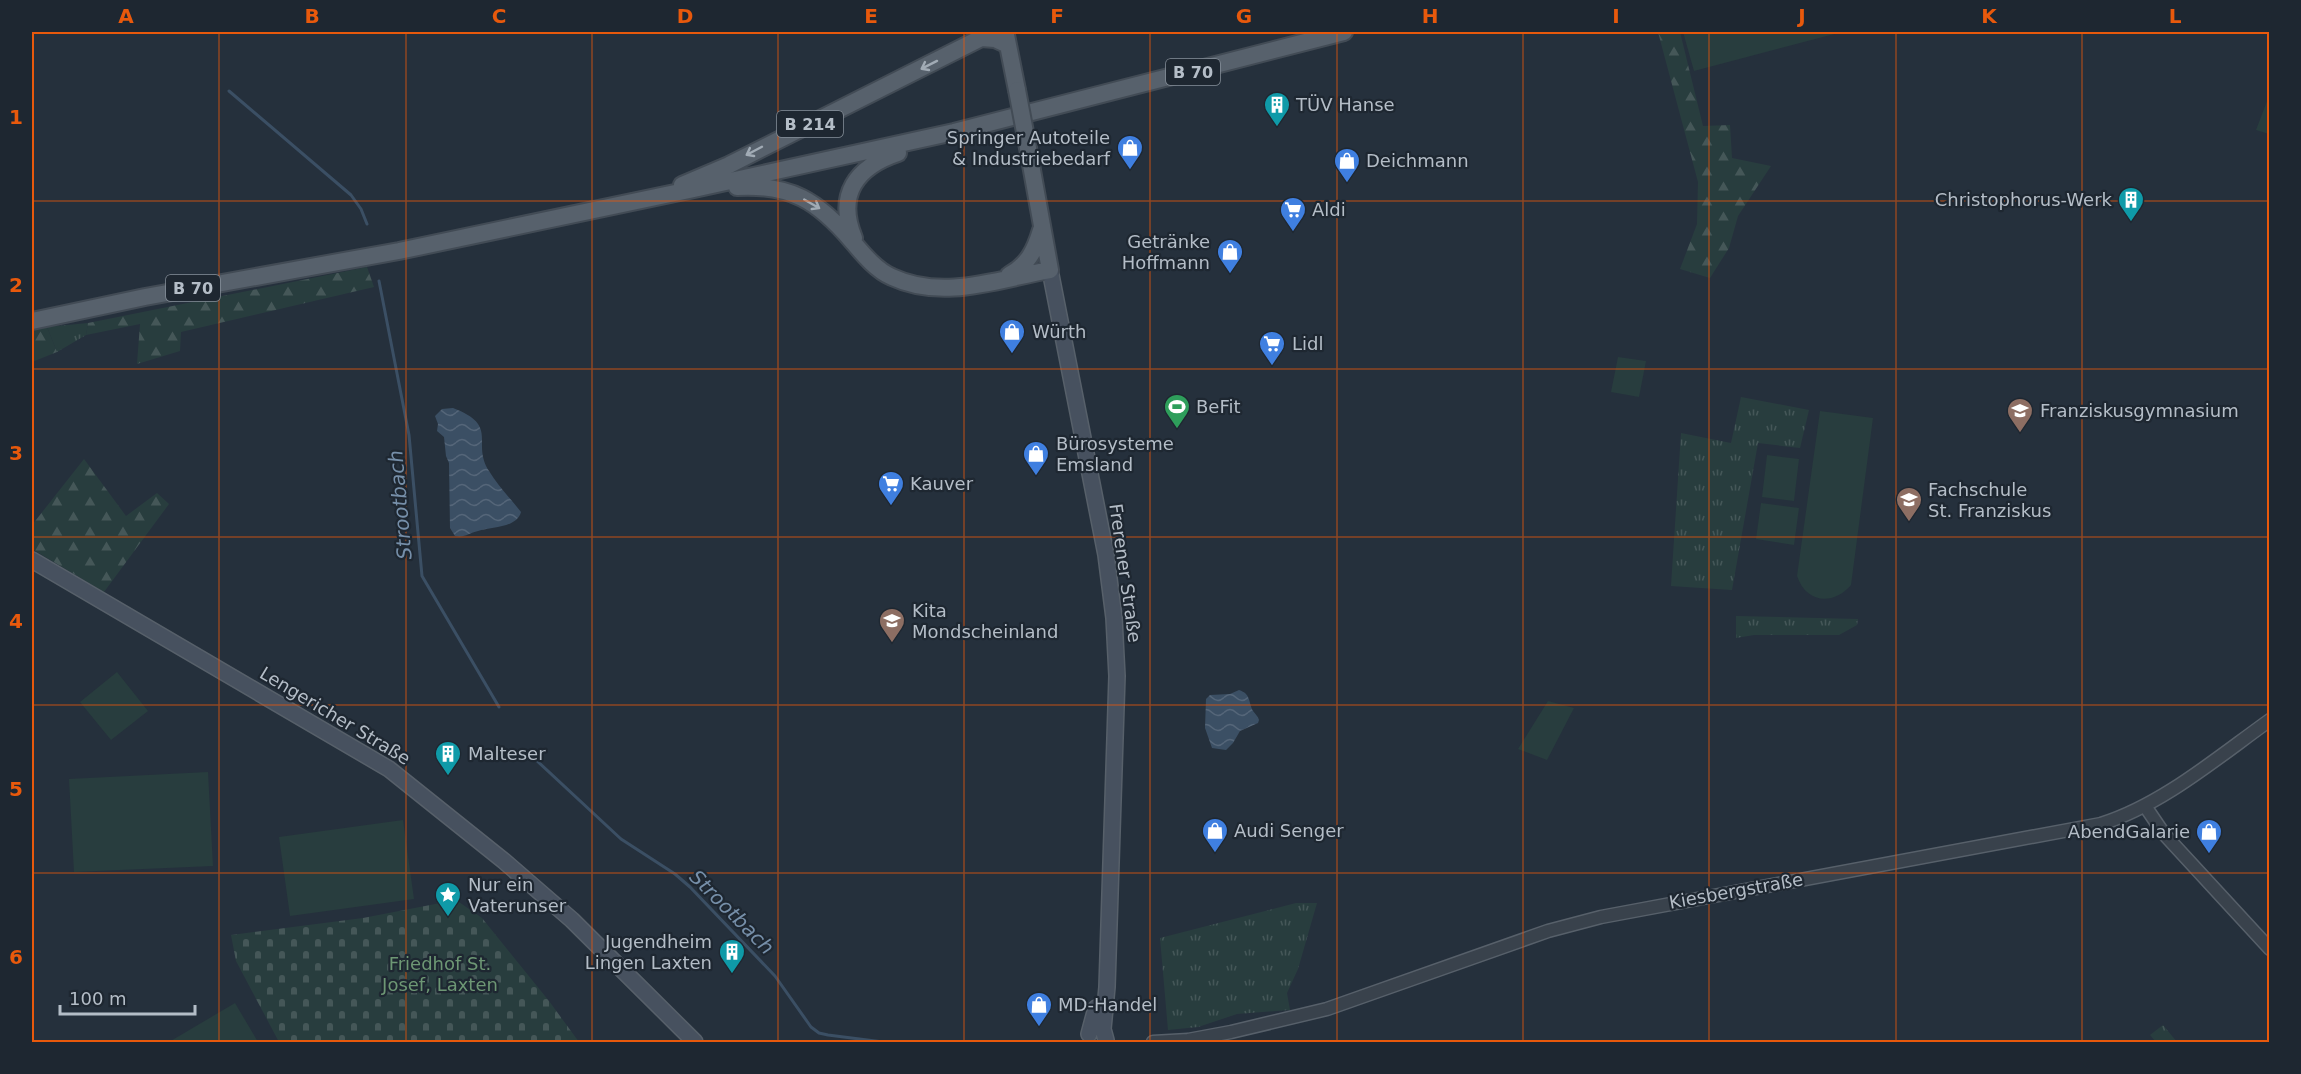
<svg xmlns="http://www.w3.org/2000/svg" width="2301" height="1074" font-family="'DejaVu Sans',sans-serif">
<defs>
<pattern id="grass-tufts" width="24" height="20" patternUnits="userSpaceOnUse" patternTransform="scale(1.5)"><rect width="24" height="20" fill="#283d3e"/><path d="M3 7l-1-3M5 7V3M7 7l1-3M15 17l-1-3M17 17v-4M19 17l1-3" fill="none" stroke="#455758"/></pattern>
<pattern id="forest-firs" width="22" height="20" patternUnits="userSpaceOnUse" patternTransform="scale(1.5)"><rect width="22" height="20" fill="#283d3e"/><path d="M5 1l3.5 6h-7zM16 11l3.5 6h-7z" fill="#455758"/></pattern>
<pattern id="cemetery-stones" width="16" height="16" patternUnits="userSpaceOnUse" patternTransform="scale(1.5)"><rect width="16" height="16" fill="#283d3e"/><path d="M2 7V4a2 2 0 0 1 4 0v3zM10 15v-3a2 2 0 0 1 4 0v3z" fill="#455758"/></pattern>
<pattern id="water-waves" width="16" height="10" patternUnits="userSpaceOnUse" patternTransform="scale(1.5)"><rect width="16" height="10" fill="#3b4f64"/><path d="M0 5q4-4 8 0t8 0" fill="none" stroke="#556679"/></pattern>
</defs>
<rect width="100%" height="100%" fill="#25303c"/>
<!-- grass -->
<path fill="url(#grass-tufts)" d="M 88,323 L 86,335 L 57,352 L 47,327 Z
M 1741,397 L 1809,410 L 1800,448 L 1758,443 L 1732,590 L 1671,586 L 1681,433 L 1731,443 Z
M 1736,616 L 1858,619 L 1857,625 L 1839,635 L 1754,635 L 1736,638 Z
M 1296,903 L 1317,903 L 1298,969 L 1287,993 L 1290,1010 L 1237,1014 L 1198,1027 L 1168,1030 L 1160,938 Z
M 2163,1025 L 2177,1042 L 2156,1042 L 2150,1035 Z"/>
<!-- forest -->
<path fill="url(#forest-firs)" d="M 1658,32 L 1680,32 L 1703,126 L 1730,125 L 1732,158 L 1771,166 L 1738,216 L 1729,248 L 1710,278 L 1680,269 L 1697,224 L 1698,182 Z
M 367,267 L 374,287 L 181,332 L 180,351 L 137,364 L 140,324 L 86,335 L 88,323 Z
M 47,327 L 57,352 L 32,362 L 32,331 Z
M 84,459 L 126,516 L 157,493 L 169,504 L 104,592 L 32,549 L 32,525 Z"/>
<!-- cemetery -->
<path fill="url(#cemetery-stones)" d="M 456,900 L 482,918 L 549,1001 L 579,1042 L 279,1042 L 236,961 L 231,935 L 363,918 Z"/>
<!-- garden -->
<path fill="#283d3e" d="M 1683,32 L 1842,32 L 1694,71 Z
M 2269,96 L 2269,134 L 2256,130 Z
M 1618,357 L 1646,361 L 1639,397 L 1611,392 Z
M 1820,411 L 1873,418 L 1851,585 C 1833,606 1806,603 1797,576 Z
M 1767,455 L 1799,459 L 1794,501 L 1762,497 Z
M 1761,503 L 1799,508 L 1794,545 L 1756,539 Z
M 117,672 L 148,711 L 111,740 L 80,702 Z
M 1548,701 L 1574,708 L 1547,760 L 1518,749 Z
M 208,772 L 213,866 L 74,872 L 69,779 Z
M 403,820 L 414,899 L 290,916 L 279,837 Z
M 235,1003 L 258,1042 L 169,1042 Z"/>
<!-- water -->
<path fill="url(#water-waves)" d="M 453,408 C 500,426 471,442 489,471 C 498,486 510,498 521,512 C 517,528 491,527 478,531 C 469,533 465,538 455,536 L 450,528 L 449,463 L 446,456 L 444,437 L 437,431 L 438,424 L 435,416 L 442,409 Z
M 1239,690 C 1251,694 1248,701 1253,711 C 1255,714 1258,716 1259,720 L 1258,723 L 1240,731 L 1233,743 L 1226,750 L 1212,748 L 1205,728 L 1206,699 L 1210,695 L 1230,694 Z"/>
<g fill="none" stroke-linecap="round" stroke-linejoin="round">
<!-- stream -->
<path stroke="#3b4f64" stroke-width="3" d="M 229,91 L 351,195 L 361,209 L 367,224
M 379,281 L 409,435 L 422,576 L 499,707
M 535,759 L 621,839 L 675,874 L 690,887 L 775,976 L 811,1027 L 819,1033 L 828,1035 L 883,1042"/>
<defs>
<path id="tertiary" d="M 2145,806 L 2164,834 L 2270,949
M 1153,1042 L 1188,1040 L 1231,1032 L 1327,1009 L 1548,931 L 1601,917 L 2101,824 C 2162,805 2218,757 2270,720"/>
<path id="secondary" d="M 1050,270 L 1106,555 L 1114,618 L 1117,676 L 1107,987 L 1103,1029 L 1106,1040
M 32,560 L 389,769 L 504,861 L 572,920 L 695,1042
M 1089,1034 L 1096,1008"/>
<path id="primary" d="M 1006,35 L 1017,90
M 682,185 L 729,165 L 981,38 L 995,39 L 1008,45
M 737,187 C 791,184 818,201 852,241 C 863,254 876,270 892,277 C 943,301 999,279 1050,270 L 1028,148
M 854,238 C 836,195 856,167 898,153
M 1009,275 C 1028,265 1035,250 1041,230
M 32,321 L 145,297 L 399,251 L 694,189 L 954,132 L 1344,32"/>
</defs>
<!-- tertiary casing -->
<use href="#tertiary" stroke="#57606a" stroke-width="15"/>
<!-- secondary casing -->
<use href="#secondary" stroke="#57606a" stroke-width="18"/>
<!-- primary casing -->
<use href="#primary" stroke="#424b55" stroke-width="20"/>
<!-- tertiary -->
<use href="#tertiary" stroke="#39424c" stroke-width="12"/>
<!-- secondary -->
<use href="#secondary" stroke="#47515f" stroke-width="15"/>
<!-- primary -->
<use href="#primary" stroke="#57616c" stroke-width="16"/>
<defs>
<path id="primary-bridge" d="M 1017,90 L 1028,148"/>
</defs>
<!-- primary-bridge casing -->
<use href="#primary-bridge" stroke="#424b55" stroke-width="20" stroke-linecap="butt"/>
<!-- primary-bridge -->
<use href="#primary-bridge" stroke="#57616c" stroke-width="16"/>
</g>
<!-- one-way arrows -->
<defs><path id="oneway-shaft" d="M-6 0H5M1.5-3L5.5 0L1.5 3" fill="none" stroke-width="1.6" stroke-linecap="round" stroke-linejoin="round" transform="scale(1.5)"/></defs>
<g stroke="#a1abb5">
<use href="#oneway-shaft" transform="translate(929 65) rotate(153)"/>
<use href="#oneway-shaft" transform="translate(754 151) rotate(152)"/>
<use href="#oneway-shaft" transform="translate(812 204) rotate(30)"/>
</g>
<!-- grid -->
<path fill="none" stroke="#e8590c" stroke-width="1.5" stroke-opacity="0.55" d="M 219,32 L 219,1042M 406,32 L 406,1042M 592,32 L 592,1042M 778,32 L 778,1042M 964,32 L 964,1042M 1150,32 L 1150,1042M 1337,32 L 1337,1042M 1523,32 L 1523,1042M 1709,32 L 1709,1042M 1896,32 L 1896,1042M 2082,32 L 2082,1042M 32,201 L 2270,201M 32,369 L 2270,369M 32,537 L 2270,537M 32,705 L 2270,705M 32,873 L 2270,873"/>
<!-- icons -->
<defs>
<symbol id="building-pin" viewBox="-11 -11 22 30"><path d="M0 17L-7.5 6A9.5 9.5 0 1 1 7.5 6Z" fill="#0f9aa8" stroke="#1e2731"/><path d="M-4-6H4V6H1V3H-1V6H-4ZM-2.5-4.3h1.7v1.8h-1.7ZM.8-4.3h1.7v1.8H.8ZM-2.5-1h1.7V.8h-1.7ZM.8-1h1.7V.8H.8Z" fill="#fff"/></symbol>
<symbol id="shop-pin" viewBox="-11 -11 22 30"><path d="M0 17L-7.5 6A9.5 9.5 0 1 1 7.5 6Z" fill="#3f7fe0" stroke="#1e2731"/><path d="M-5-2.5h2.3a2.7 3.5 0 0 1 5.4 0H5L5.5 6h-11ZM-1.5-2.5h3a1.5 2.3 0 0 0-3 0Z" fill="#fff"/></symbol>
<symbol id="supermarket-pin" viewBox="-11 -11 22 30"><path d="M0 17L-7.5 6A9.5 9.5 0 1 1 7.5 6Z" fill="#3f7fe0" stroke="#1e2731"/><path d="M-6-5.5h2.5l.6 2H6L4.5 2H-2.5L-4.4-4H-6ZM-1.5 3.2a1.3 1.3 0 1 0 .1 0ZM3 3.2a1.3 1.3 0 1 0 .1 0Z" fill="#fff"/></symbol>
<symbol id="stadium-pin" viewBox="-11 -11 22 30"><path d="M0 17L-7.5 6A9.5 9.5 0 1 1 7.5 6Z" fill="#2e9e5b" stroke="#1e2731"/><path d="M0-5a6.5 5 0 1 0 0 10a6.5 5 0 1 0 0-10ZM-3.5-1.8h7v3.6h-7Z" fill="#fff"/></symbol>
<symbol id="school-pin" viewBox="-11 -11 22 30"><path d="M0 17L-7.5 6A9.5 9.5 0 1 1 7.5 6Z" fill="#8d6e63" stroke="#1e2731"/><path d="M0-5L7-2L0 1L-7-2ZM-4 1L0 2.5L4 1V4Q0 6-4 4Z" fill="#fff"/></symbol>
<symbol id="sight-pin" viewBox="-11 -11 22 30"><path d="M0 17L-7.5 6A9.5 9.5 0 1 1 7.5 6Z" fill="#0f9aa8" stroke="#1e2731"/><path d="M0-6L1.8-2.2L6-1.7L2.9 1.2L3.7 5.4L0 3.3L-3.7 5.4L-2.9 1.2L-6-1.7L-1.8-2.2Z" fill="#fff"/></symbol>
</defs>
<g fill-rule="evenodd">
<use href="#building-pin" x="1262" y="90" width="30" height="40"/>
<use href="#shop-pin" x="1115" y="133" width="30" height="40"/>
<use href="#shop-pin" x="1332" y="146" width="30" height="40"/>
<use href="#building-pin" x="2116" y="185" width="30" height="40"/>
<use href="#supermarket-pin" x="1278" y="195" width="30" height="40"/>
<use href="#shop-pin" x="1215" y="237" width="30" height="40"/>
<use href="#shop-pin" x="997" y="317" width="30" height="40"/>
<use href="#supermarket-pin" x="1257" y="329" width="30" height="40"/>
<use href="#stadium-pin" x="1162" y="392" width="30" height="40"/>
<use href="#school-pin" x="2005" y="396" width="30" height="40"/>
<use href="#shop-pin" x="1021" y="439" width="30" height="40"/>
<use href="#supermarket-pin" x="876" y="469" width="30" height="40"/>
<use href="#school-pin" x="1894" y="485" width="30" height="40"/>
<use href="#school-pin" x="877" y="606" width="30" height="40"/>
<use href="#building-pin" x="433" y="739" width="30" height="40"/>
<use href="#shop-pin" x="1200" y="816" width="30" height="40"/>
<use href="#shop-pin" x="2194" y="817" width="30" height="40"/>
<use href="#sight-pin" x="433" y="880" width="30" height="40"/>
<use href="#building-pin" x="717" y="937" width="30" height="40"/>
<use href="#shop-pin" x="1024" y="990" width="30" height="40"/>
</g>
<g text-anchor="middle" stroke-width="4.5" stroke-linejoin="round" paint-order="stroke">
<!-- shield labels -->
<g fill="#1e2731" stroke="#87909a" stroke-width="1.5">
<rect x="1166" y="59" width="54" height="26" rx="4.5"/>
<rect x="777" y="111" width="66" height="26" rx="4.5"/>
<rect x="166" y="275" width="54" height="26" rx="4.5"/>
</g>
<g font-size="16" font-weight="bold" fill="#b4bdc7">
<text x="1193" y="78">B 70</text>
<text x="810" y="130">B 214</text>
<text x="193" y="294">B 70</text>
</g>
<!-- poi labels -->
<g font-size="18" fill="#b4bdc7" stroke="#1e2731" text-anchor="start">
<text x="1296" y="111">TÜV Hanse</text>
<text x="1110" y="144" text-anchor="end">Springer Autoteile<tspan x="1110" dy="21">&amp; Industriebedarf</tspan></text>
<text x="1366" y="167">Deichmann</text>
<text x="2112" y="206" text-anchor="end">Christophorus-Werk</text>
<text x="1312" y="216">Aldi</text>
<text x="1210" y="248" text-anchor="end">Getränke<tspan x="1210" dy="21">Hoffmann</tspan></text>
<text x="1032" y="338">Würth</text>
<text x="1292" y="350">Lidl</text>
<text x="1196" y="413">BeFit</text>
<text x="2040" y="417">Franziskusgymnasium</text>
<text x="1056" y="450">Bürosysteme<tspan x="1056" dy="21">Emsland</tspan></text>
<text x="910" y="490">Kauver</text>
<text x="1928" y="496">Fachschule<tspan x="1928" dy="21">St. Franziskus</tspan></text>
<text x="912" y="617">Kita<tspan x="912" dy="21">Mondscheinland</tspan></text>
<text x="468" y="760">Malteser</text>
<text x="1234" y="837">Audi Senger</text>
<text x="2190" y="838" text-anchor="end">AbendGalarie</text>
<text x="468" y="891">Nur ein<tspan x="468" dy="21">Vaterunser</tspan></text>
<text x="712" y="948" text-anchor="end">Jugendheim<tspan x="712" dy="21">Lingen Laxten</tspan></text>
<text x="1058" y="1011">MD-Handel</text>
</g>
<!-- street labels -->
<g font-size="18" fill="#b4bdc7" stroke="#1e2731">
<text transform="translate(1125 573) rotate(82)" y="6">Frerener Straße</text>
<text transform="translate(335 716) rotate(31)" y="6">Lengericher Straße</text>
<text transform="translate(1736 891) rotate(-10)" y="6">Kiesbergstraße</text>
</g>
<!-- park labels -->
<g font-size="18" fill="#6d9774" stroke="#1e2731">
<text x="440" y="970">Friedhof St.<tspan x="440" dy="21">Josef, Laxten</tspan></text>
</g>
<!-- water labels -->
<g font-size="20" font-style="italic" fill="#768fa9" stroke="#1e2731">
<text transform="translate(400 505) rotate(-95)" y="7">Strootbach</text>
<text transform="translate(732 912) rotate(45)" y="7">Strootbach</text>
</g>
</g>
<!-- border -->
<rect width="2301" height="1074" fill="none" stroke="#1e2731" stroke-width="66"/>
<!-- scale -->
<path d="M60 1005v9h135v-9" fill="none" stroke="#b4bdc7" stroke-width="3"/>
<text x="69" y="1005" font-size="18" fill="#b4bdc7" stroke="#1e2731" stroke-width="4.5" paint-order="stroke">100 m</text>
<rect x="33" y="33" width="2235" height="1008" fill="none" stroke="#e8590c" stroke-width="2"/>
<g font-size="20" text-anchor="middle" font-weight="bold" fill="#e8590c">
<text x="126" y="23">A</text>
<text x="312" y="23">B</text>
<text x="499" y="23">C</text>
<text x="685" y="23">D</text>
<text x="871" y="23">E</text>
<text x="1057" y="23">F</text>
<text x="1244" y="23">G</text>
<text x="1430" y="23">H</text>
<text x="1616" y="23">I</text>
<text x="1802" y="23">J</text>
<text x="1989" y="23">K</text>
<text x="2175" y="23">L</text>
<text x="16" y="124">1</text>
<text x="16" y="292">2</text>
<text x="16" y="460">3</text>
<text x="16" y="628">4</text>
<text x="16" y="796">5</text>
<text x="16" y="964">6</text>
</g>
</svg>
